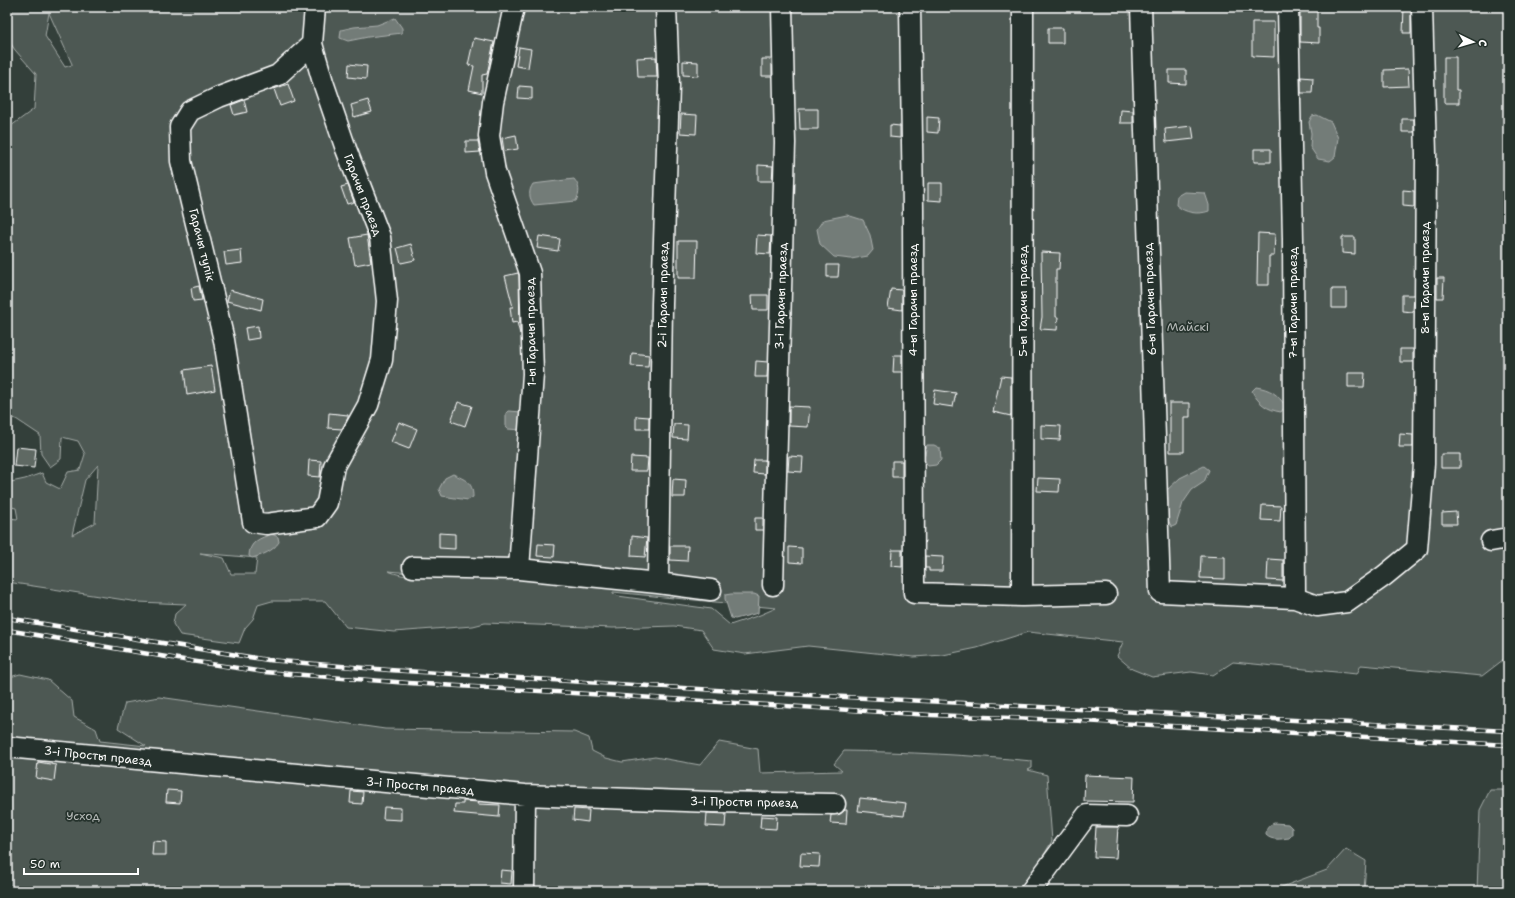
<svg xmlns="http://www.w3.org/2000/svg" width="1515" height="898" font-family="'Shantell Sans',sans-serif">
<rect width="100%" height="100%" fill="#333f3a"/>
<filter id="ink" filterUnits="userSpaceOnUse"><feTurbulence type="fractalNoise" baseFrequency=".025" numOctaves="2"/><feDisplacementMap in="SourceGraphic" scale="8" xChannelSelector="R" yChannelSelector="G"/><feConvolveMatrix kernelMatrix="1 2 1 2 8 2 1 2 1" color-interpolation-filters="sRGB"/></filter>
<g filter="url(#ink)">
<!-- green -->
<path fill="#4d5853" stroke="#a6aca9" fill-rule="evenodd" d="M 7,7 L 1508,7 L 1508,656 L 1482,676 L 1361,665 L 1357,674 L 1233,662 L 1213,675 L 1191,672 L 1152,677 L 1132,669 L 1117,656 L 1123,642 L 1028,632 L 977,648 L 943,655 L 914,657 L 808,646 L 745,654 L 714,649 L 701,630 L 674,626 L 613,628 L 485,623 L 473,626 L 394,632 L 346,627 L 325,601 L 272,601 L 258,605 L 253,619 L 245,628 L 239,643 L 180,635 L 173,624 L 175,614 L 186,604 L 138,602 L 7,582 L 7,518 L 18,519 L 16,508 L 7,506 L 7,476 L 11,482 L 25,479 L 42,473 L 46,482 L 60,489 L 68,472 L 80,470 L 85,454 L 78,441 L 62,437 L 61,459 L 50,467 L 41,454 L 40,435 L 16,419 L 7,417 L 7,173 L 9,170 L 7,167 L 7,129 L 34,109 L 36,74 L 15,50 L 7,38 ZM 49,13 L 72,64 L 72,65 L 65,67 L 45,36 ZM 98,465 L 95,523 L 72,535 L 85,480 ZM 200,553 L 257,558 L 255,574 L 231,574 L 224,558 ZM 388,571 L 443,576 C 425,578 405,578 388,571 ZM 613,593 L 613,592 L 776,608 L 760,615 L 730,625 L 711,609 L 618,596 Z
M 20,674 L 48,680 L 72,701 L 74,717 L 96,729 L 100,741 L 146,746 L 118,728 L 125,703 L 159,697 L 385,729 L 574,732 L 589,738 L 592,751 L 606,758 L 622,762 L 655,757 L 700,765 L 719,742 L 758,749 L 760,773 L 842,771 L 834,764 L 844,751 C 907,752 970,755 1032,761 L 1032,768 L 1028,770 L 1047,775 L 1052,841 L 1023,891 L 7,891 L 7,678 Z
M 1490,790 L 1508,790 L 1508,891 L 1477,891 L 1480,810 Z
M 1346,849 L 1366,861 L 1364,891 L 1271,891 L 1327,870 Z"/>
<!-- water -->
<path fill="#737b78" stroke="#abb0ae" d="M 395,18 L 402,28 L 402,33 L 368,37 L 348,41 L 340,38 L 341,30 L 354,27 L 377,25 Z
M 1317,115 L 1331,122 L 1338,138 L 1335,157 L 1330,161 L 1318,159 L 1310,147 L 1311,133 L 1309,122 L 1312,116 Z
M 574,179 C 580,186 580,193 576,201 L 534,205 C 529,198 528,191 533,184 Z
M 1184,192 L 1205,193 L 1209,205 L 1209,211 C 1198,215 1185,213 1176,205 L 1177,196 Z
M 847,215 L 863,220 L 870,235 L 873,250 L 868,256 L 851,259 L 834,257 L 820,244 L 817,229 L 823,220 Z
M 1256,387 C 1270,389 1278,394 1285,406 L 1281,412 C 1267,410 1258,403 1252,391 Z
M 508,411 L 523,412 L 521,430 L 508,429 L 506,427 L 506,413 Z
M 927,445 L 934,445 L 940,448 L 941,460 L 936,465 L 928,466 L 924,459 Z
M 1204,466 L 1209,470 L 1204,482 L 1192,490 L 1183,503 L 1176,525 L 1172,527 L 1166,517 L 1167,490 L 1180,478 Z
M 453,474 C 465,480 473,481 473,497 L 468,500 L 442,496 L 439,489 L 445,478 Z
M 272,534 L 278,537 L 279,542 C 273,551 263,555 252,558 L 249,556 C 249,542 260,538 272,534 Z
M 731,594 L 754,594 L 759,596 L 758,613 L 735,619 L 731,618 L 725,599 L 725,595 Z
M 1274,823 L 1288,824 L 1292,828 L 1292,835 L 1289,838 C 1281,839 1272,841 1266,835 C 1266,828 1268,826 1274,823 Z"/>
<!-- building -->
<path fill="#5f6964" stroke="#fff" d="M 1300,7 L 1317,7 L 1317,28 L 1319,28 L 1319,43 L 1300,42 Z
M 1404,7 L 1411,7 L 1411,33 L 1403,33 Z
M 1252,22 L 1274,22 L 1274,57 L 1252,56 Z
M 1048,28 L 1063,28 L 1063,43 L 1048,43 Z
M 474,38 L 494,42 L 487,74 L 482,75 L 482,93 L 469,90 L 474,66 L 468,65 Z
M 519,47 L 531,49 L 528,68 L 516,66 Z
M 656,57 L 657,77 L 638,77 L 637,58 Z
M 1444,57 L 1456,57 L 1456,90 L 1459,90 L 1459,103 L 1444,103 Z
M 762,59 L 772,59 L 772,76 L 762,76 Z
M 683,61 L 698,62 L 698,76 L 683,75 Z
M 349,64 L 367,66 L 366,79 L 348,77 Z
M 1408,69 L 1409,86 L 1384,87 L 1384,70 Z
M 1169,70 L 1186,70 L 1186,84 L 1169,83 Z
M 1301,77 L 1313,78 L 1312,93 L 1301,93 Z
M 288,84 L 294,101 L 280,106 L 274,89 Z
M 519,86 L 532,87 L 532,99 L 518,98 Z
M 244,100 L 247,112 L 234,115 L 231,105 Z
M 368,100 L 372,112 L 354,117 L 351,105 Z
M 799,109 L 818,109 L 818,129 L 800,129 Z
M 1121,110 L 1133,111 L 1133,123 L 1120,123 Z
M 681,114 L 697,115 L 696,134 L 680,133 Z
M 927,117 L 939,118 L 938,133 L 927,132 Z
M 1402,119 L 1414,119 L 1414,132 L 1402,132 Z
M 890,125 L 900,126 L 900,138 L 890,137 Z
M 1192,126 L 1194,139 L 1166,142 L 1165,129 Z
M 516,135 L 518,149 L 504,151 L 502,138 Z
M 466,141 L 478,141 L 480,152 L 466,153 Z
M 1254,149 L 1271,149 L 1271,162 L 1254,162 Z
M 758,165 L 773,166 L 772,181 L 758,181 Z
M 928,183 L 942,183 L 942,201 L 928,200 Z
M 348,185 L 354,202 L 347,204 L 341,187 Z
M 1403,190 L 1414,191 L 1414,207 L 1403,206 Z
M 1258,233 L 1275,234 L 1274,256 L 1269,256 L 1269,285 L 1257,285 Z
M 367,235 L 371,262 L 355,265 L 350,238 Z
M 757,235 L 771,236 L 770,254 L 756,253 Z
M 539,236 L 560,239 L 558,251 L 537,248 Z
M 1342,237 L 1355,237 L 1355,254 L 1342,253 Z
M 678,241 L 697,241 L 696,278 L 678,278 Z
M 411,244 L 415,260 L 401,263 L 397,248 Z
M 241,250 L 242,263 L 226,265 L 224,252 Z
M 1041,252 L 1060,253 L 1059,269 L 1056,269 L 1056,317 L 1058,317 L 1057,330 L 1040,329 L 1042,317 Z
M 827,265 L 839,265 L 838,277 L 827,277 Z
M 518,273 L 519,275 L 520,334 L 517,322 L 512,323 L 510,307 L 513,307 L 505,276 Z
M 1437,278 L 1444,278 L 1443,298 L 1437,298 Z
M 199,286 L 202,300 L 193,301 L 191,288 Z
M 891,289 L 902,290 L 902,310 L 888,308 Z
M 1332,289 L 1346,289 L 1346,308 L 1332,308 Z
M 230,290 L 263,299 L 261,310 L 227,301 Z
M 752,295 L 768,295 L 768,310 L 753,310 Z
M 1402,295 L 1414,295 L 1413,312 L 1402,311 Z
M 258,326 L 259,338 L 247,340 L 245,328 Z
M 1400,349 L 1413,349 L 1413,362 L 1400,362 Z
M 632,353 L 649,355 L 648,367 L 631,366 Z
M 894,355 L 902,355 L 902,372 L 893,372 Z
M 756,361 L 768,362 L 767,377 L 755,377 Z
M 211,366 L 215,390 L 187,395 L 184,370 Z
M 1348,373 L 1365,373 L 1364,387 L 1348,387 Z
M 1001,376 L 1011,377 L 1011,416 L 993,412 Z
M 935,390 L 956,393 L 953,407 L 933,404 Z
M 458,402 L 472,406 L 465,426 L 451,421 Z
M 1169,403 L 1190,403 L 1190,417 L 1184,417 L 1184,452 L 1170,452 L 1170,416 L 1169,416 Z
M 789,406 L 810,407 L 808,427 L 789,426 Z
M 329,413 L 348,415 L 348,418 L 342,429 L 328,428 Z
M 636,416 L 649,417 L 649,429 L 636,429 Z
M 399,422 L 417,429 L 409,449 L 391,442 Z
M 674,424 L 688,425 L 687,439 L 673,438 Z
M 1041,425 L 1061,426 L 1060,440 L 1041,439 Z
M 1400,434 L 1413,435 L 1413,447 L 1399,447 Z
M 16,447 L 36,449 L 34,468 L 14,466 Z
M 1441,454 L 1460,454 L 1460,468 L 1441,468 Z
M 789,456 L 803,457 L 802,472 L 788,471 Z
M 631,457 L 648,458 L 647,471 L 630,471 Z
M 309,460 L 321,461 L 320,477 L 308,476 Z
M 754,460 L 765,460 L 765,474 L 753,473 Z
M 892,461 L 902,461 L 902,477 L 892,477 Z
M 1038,478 L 1060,479 L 1059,492 L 1037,491 Z
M 673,479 L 686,480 L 685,497 L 672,497 Z
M 1262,505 L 1281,506 L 1280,521 L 1261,520 Z
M 1456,512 L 1457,524 L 1442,524 L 1442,513 Z
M 755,518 L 763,518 L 763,530 L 755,530 Z
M 439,533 L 455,534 L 455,549 L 439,548 Z
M 632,536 L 647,538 L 645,557 L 631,556 Z
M 538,544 L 555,545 L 554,557 L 537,556 Z
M 670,546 L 688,546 L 687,561 L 670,560 Z
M 789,547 L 802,548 L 802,563 L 789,562 Z
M 892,550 L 902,550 L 902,567 L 891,566 Z
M 925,556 L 943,557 L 942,571 L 929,571 L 929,568 L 925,568 Z
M 1201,556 L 1225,557 L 1225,579 L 1200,578 Z
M 1268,559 L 1283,560 L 1283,581 L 1267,580 Z
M 38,762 L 56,765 L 54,781 L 36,778 Z
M 1085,775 L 1134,777 L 1133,802 L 1084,801 Z
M 167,790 L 181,791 L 180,803 L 166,802 Z
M 351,791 L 363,792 L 362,804 L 350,803 Z
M 860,798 L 906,803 L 904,816 L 858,811 Z
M 463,801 L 479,802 L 478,804 L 500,805 L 499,817 L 454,813 L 455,804 L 463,804 Z
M 384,807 L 401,808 L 401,820 L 383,819 Z
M 574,809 L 589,810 L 588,822 L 573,820 Z
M 845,810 L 847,810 L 846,824 L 830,823 L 831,815 L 840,814 Z
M 707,813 L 726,814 L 725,827 L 706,826 Z
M 761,816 L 777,817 L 776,829 L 760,828 Z
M 1096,827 L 1118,827 L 1116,858 L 1094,857 Z
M 153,841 L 166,842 L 166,855 L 152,855 Z
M 801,853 L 820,854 L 819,867 L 800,866 Z
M 501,870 L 512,871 L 511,884 L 500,883 Z"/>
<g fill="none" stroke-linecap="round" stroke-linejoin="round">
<defs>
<path id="minor" d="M 514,7 L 493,102 L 489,136 L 495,172 L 530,273 L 533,374 L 519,569
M 910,7 L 913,209 L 914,593 L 1022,596 L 1106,594
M 1141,7 L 1160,592 L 1295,598 L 1317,606 L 1347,602 L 1384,576 L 1417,549 L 1424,464 L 1426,154 L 1422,7
M 1288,7 L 1293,239 L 1295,598
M 312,44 L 278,75 L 219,97 L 190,111 L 180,127 L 181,161 L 224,340 L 253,522 L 266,524 L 317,517 L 327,503 L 334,466 L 368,405 L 382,360 L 387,301 L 380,237 L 346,149 L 323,82 L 312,44 L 315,7
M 1491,541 L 1508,538
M 413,567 L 519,569 L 658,583 L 711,590
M 658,583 L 662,304 L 669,86 L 666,7
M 773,585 L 785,143 L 782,7
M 1022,596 L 1023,7
M 7,747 L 525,795 L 711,802 L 835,804
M 524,891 L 525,795
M 1031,891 L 1087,815 L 1127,816"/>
</defs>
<!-- minor casing -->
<use href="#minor" stroke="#fff" stroke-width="23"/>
<!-- minor -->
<use href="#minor" stroke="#26332d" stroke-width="20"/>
<defs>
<path id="rail" d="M 7,618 L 268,660 L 389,670 L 748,692 L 1508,731
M 7,630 L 184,660 L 264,672 L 409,683 L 931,715 L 1065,720 L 1508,745"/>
</defs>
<!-- rail casing -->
<use href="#rail" stroke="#fff" stroke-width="4.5"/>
<!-- rail -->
<use href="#rail" stroke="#26332d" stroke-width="3" stroke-dasharray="9" stroke-linecap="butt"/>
</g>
</g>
<g text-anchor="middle" stroke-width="3.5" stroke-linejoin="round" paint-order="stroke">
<!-- street labels -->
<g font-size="12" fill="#fff" stroke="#26332d">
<text transform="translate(363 195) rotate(69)" y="4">Гарачы праезд</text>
<text transform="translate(202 245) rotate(76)" y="4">Гарачы тупік</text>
<text transform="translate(1425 278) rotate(-90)" y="4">8-ы Гарачы праезд</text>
<text transform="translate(663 295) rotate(-89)" y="4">2-і Гарачы праезд</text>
<text transform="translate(781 296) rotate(-88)" y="4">3-і Гарачы праезд</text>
<text transform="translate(1150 299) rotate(-92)" y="4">6-ы Гарачы праезд</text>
<text transform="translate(913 300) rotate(-90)" y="4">4-ы Гарачы праезд</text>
<text transform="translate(1023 301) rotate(-90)" y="4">5-ы Гарачы праезд</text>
<text transform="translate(1293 303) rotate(-90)" y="4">7-ы Гарачы праезд</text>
<text transform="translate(531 332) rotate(-91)" y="4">1-ы Гарачы праезд</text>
<text transform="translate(98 756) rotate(6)" y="4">3-і Просты праезд</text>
<text transform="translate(420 786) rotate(5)" y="4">3-і Просты праезд</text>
<text transform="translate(744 802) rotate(1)" y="4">3-і Просты праезд</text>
</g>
<!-- park labels -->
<g font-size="12" fill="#b8bcba" stroke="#26332d">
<text x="1188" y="331">Майскі</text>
<text x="83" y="820">Усход</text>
</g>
</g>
<!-- margin -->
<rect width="1515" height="898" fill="none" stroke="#26332d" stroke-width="24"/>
<rect x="12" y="12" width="1491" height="874" fill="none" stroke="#fff" stroke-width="1.5" filter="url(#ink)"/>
<!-- north arrow -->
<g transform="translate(1473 42) rotate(95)" stroke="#26332d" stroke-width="3" paint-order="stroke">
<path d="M0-3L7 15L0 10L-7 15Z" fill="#ffffff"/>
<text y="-6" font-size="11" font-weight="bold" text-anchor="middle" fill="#ffffff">С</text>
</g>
<!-- scale -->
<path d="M24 868v6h114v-6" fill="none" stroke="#ffffff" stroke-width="2"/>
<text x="30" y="868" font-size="12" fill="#ffffff" stroke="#26332d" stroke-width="3" paint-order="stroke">50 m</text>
</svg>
